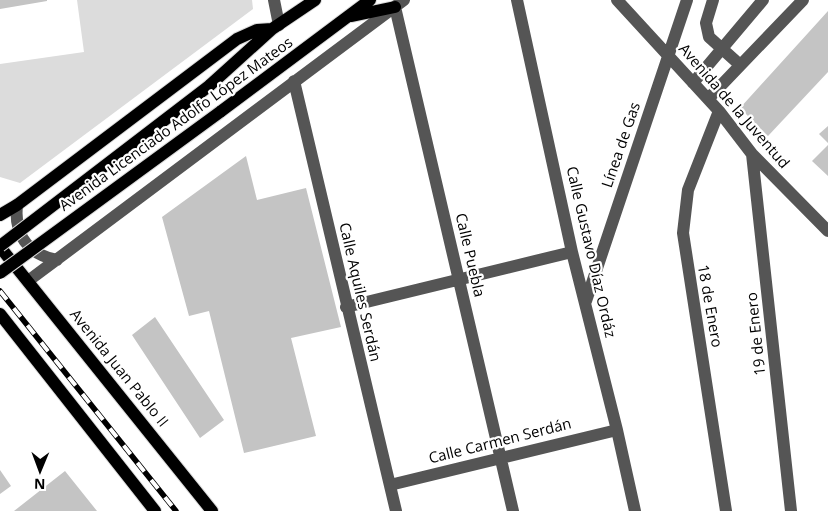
<svg xmlns="http://www.w3.org/2000/svg" width="828" height="511" font-family="'Open Sans',sans-serif">
<rect width="100%" height="100%" fill="#fff"/>
<!-- green -->
<path fill="#dcdcdc" d="M 77,0 L 252,0 L 253,9 L 20,183 L 0,177 L 0,64 L 84,52 Z"/>
<!-- building -->
<path fill="#c4c4c4" d="M 0,0 L 47,0 L 47,1 L 0,9 Z
M 828,11 L 828,72 L 768,136 L 740,108 Z
M 828,126 L 828,143 L 819,134 Z
M 828,145 L 828,176 L 812,161 Z
M 246,156 L 257,200 L 306,188 L 341,327 L 291,338 L 316,436 L 244,453 L 209,311 L 189,316 L 162,217 Z
M 155,317 L 224,420 L 200,438 L 132,335 Z
M 0,470 L 11,486 L 0,494 Z
M 65,471 L 97,511 L 14,511 Z"/>
<g fill="none" stroke-linecap="round" stroke-linejoin="round">
<defs>
<path id="major" d="M 352,16 L 395,7
M 209,86 L 272,29 L 315,0
M 220,112 L 370,0
M 0,215 L 17,205 L 237,39 L 257,30 L 272,29
M 0,247 L 212,511
M 0,314 L 155,511"/>
</defs>
<!-- major casing -->
<use href="#major" stroke="#dbdbdb" stroke-width="14"/>
<!-- minor -->
<path stroke="#555" stroke-width="12" d="M 274,0 L 279,25
M 517,0 L 572,252 L 617,430 L 635,511
M 617,0 L 719,111 L 752,154 L 828,231
M 713,0 L 706,23 L 709,37 L 739,64
M 395,7 L 513,511
M 294,81 L 396,511
M 693,83 L 763,0
M 708,99 L 803,0
M 719,111 L 688,190 L 683,233 L 726,511
M 752,154 L 791,511
M 17,205 C 14,234 27,254 57,260
M 28,281 L 404,0
M 586,301 L 687,0
M 346,307 L 572,252
M 390,485 L 617,430"/>
<!-- major -->
<use href="#major" stroke="#000" stroke-width="12"/>
<defs>
<path id="rail" d="M 0,291 L 176,511"/>
</defs>
<!-- rail casing -->
<use href="#rail" stroke="#000" stroke-width="5.5"/>
<!-- rail -->
<use href="#rail" stroke="#fff" stroke-width="4" stroke-dasharray="11" stroke-linecap="butt"/>
<defs>
<path id="major-bridge" d="M 0,246 L 209,86
M 0,273 L 220,112"/>
</defs>
<!-- major-bridge casing -->
<use href="#major-bridge" stroke="#dbdbdb" stroke-width="14" stroke-linecap="butt"/>
<!-- major-bridge -->
<use href="#major-bridge" stroke="#000" stroke-width="12"/>
</g>
<g text-anchor="middle" stroke-width="4.5" stroke-linejoin="round" paint-order="stroke">
<!-- street labels -->
<g font-size="15" fill="#000" stroke="#fff">
<text transform="translate(734 106) rotate(49)" y="5">Avenida de la Juventud</text>
<text transform="translate(176 124) rotate(-36)" y="5">Avenida Licenciado Adolfo López Mateos</text>
<text transform="translate(621 145) rotate(-71)" y="5">Línea de Gas</text>
<text transform="translate(591 252) rotate(77)" y="5">Calle Gustavo Díaz Ordáz</text>
<text transform="translate(470 255) rotate(77)" y="5">Calle Puebla</text>
<text transform="translate(360 292) rotate(77)" y="5">Calle Aquiles Serdán</text>
<text transform="translate(710 306) rotate(80)" y="5">18 de Enero</text>
<text transform="translate(756 334) rotate(-96)" y="5">19 de Enero</text>
<text transform="translate(119 368) rotate(51)" y="5">Avenida Juan Pablo II</text>
<text transform="translate(500 441) rotate(-14)" y="5">Calle Carmen Serdán</text>
</g>
</g>
<!-- north arrow -->
<g transform="translate(40 471) rotate(181)" stroke="#ffffff" stroke-width="4" paint-order="stroke">
<path d="M0-4L9 19L0 12L-9 19Z" fill="#000000"/>
<text y="-8" font-size="14" font-weight="bold" text-anchor="middle" fill="#000000">N</text>
</g>
</svg>
